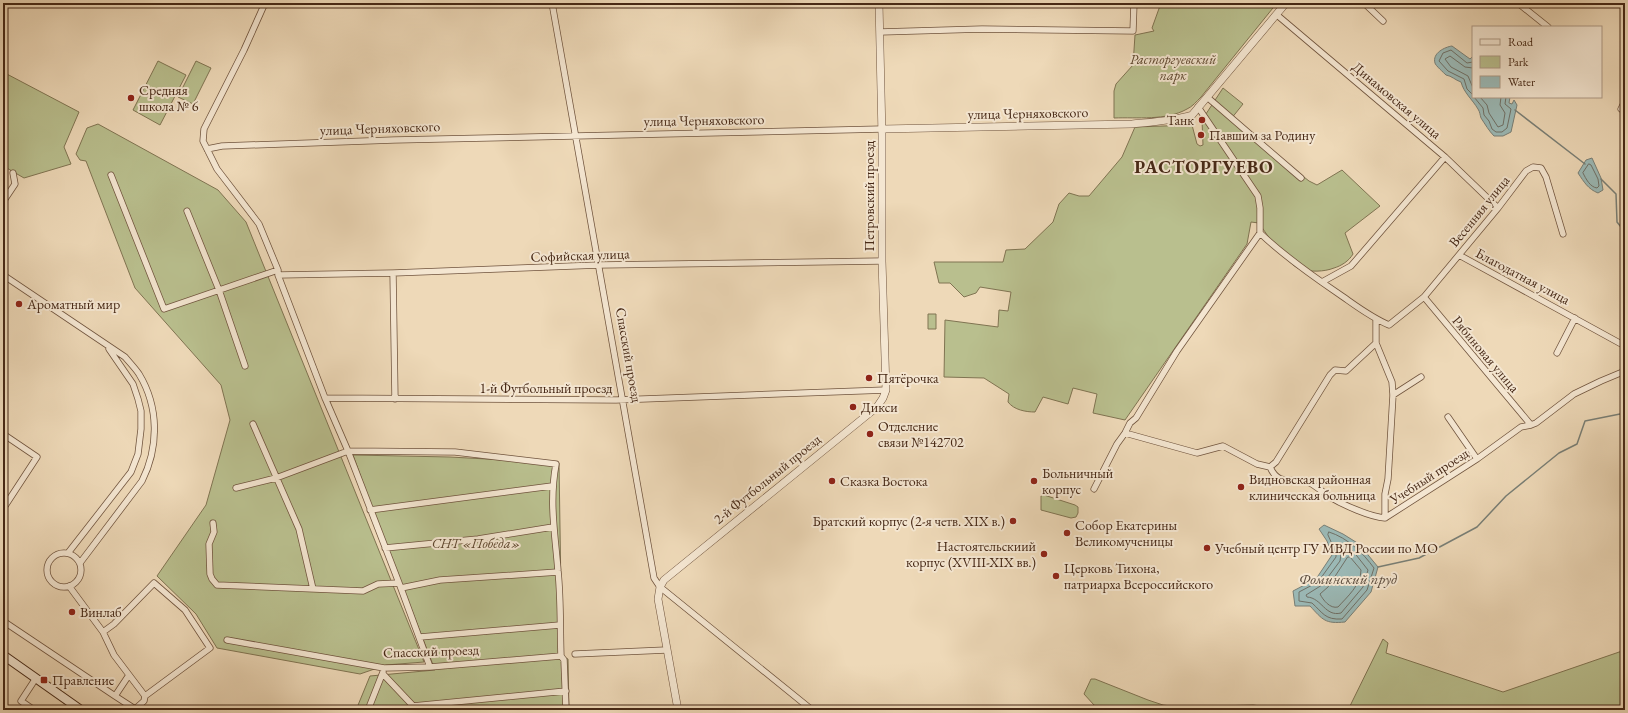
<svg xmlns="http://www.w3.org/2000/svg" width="1628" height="713" font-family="'EB Garamond',serif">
<rect width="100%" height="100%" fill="#eed9b8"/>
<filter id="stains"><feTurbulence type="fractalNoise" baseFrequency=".005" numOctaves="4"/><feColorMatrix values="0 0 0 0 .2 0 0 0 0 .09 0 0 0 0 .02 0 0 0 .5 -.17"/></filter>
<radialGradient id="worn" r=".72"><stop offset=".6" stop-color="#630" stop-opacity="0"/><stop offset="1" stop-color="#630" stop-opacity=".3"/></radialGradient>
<!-- green -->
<path fill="#b9bf8e" stroke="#807452" d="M 1161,3 L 1277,3 L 1201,97 C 1197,101 1192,107 1187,109 C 1166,121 1137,117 1114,118 L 1114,91 L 1116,84 L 1133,65 L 1135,35 L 1154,31 L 1152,28 Z
M 158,61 L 186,75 L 160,125 L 133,110 Z
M 196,61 L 211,68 L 193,104 L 178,97 Z
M 3,72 L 79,112 L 64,147 L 71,164 L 24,178 L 5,167 L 3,168 Z
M 1223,88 L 1243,104 L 1231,119 L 1309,181 L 1317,185 L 1342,170 L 1380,206 L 1345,233 L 1353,254 C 1349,261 1341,266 1334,268 C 1324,272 1310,272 1300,269 C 1289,266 1266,234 1259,223 L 1251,222 L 1247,244 L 1125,420 L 1093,413 L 1097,394 L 1073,388 L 1068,404 L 1043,397 L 1035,412 C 1026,412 1014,410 1008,402 L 1009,394 L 984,378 L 944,377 L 945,320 L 998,327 L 999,310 L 1008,311 L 1011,292 L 980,287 L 976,293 L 964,297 L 950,283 L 939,283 L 934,262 L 1003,262 L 1006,250 L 1025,249 L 1053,222 L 1059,204 L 1069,193 L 1079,196 L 1089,196 L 1122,157 L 1135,127 L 1192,125 L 1197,144 L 1200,146 L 1203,145 L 1202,120 Z
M 98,124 L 218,190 L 246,222 L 424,662 L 386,665 L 360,674 L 217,648 L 196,614 L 157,576 L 206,505 L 230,420 L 221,385 L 135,288 L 86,161 L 80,160 L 76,154 L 87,128 Z
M 928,314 L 936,314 L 936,329 L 928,329 Z
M 353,455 L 450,457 L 559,463 L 562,656 L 568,659 L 569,710 L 356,710 L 370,676 L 435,670 L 372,508 Z
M 1044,495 L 1075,505 L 1078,507 L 1078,513 L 1076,517 L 1071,518 L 1041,510 L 1041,496 Z
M 1383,639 L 1388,643 L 1386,653 L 1503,692 L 1625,650 L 1625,710 L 1348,710 Z
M 1091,679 L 1095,679 L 1148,700 L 1163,705 L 1178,707 L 1253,705 L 1276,708 L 1276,710 L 1101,710 L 1094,705 L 1084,694 Z"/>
<!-- water -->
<path fill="#9bb9b6" stroke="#797f76" d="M 1452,46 L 1470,59 L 1473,56 L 1473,97 L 1510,97 L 1509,103 L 1512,104 L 1514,100 L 1517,105 L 1511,132 L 1503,136 L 1494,136 C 1489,131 1485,124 1481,118 C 1480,115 1480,112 1478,109 C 1472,99 1464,93 1461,82 C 1455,80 1452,76 1446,75 C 1444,73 1435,65 1435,63 C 1432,53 1445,47 1452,46 Z
M 1592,158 L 1601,178 L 1603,190 L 1598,193 C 1588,189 1584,182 1578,173 L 1586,160 Z
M 1324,525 L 1343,534 L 1359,544 L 1378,567 L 1371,592 L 1345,622 C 1325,624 1323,620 1310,606 L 1295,606 L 1293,591 L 1316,579 L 1332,555 L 1327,541 L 1319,529 Z"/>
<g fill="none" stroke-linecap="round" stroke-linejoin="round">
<!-- shore -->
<path stroke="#707066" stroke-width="1" d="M 1473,62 L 1467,63 L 1451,50 L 1443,53 L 1439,61 L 1448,71 L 1464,79 L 1467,89 L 1473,95
M 1473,68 L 1465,67 L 1450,56 L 1445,59 L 1451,67 L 1468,76 L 1473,88
M 1474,97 L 1483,108 L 1484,115 L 1489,121 L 1492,129 L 1496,132 L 1502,132 L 1507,128 L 1511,109 L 1505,104 L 1506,97
M 1480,97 L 1487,105 L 1489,113 L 1498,127 L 1503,125 L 1505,113 L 1500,105 L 1501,97
M 1589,164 L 1591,165 L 1598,179 L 1599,186 L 1597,188 C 1590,187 1586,179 1583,173 Z
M 1329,532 C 1348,538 1363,553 1374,568 L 1367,590 L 1342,619 C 1325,620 1323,613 1312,603 L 1299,601 L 1299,592 L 1318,582 L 1336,557 L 1336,553 L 1328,535 Z
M 1340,544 L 1353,551 L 1368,570 L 1363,587 L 1341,613 C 1325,617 1322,598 1307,597 L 1306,595 L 1322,585 L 1340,561 L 1341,554 L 1338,546 Z
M 1348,557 L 1350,557 L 1361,570 C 1361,585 1347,597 1338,607 C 1330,609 1323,600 1320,594 L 1328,587 Z"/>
<!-- stream -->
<path stroke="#797f76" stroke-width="1.5" d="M 1515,110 L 1585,164
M 1601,179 L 1616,194 L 1617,222 L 1625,232
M 1378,567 L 1419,558 L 1477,527 L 1506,496 L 1559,453 L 1577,444 L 1585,421 L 1625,413"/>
<defs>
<path id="minor" d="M 265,3 L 244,50 L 204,129 L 203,141 L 217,169 L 259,224 L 278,270 L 278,275 L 325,398 L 348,451 L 399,583 L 430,667
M 552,3 L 654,578 L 660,587 L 812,710
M 1364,3 L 1383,21
M 1518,3 L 1548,27
M 1277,15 L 1445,157 L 1498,208
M 880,32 L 982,29 L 1133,31 L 1134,3
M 1207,97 L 1301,178
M 1621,109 L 1625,101
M 207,149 L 222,146 L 394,140 L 882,129
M 111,175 L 164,309 L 278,270
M 3,202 L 15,184 L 13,173
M 187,211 L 219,290 L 245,366
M 1260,233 C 1284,256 1311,275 1339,294 C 1355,305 1370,317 1389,325 L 1424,297 L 1498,208 L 1526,171 L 1533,167 L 1541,168 L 1546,177 L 1563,234
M 1459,255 L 1625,346
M 393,273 L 395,399
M 3,275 L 125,357 C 130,363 135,368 139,374 C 159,407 159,447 142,481 L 80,563
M 278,275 L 393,273 L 599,265 L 882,261
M 1322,282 L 1351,266 L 1445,157
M 1424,297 L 1531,425
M 1376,320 L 1376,343 L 1392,382 L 1393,395 L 1388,479 L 1385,494 L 1385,518
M 1557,353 L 1575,318
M 1393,395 L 1421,377
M 325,398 L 616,400 L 886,390
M 1448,417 L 1477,459
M 253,424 L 299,529 L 313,589
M 1125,433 L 1197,453 L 1223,446 L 1257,464 L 1270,467 C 1279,488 1294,476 1310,483 C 1317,487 1323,492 1330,497 C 1343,505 1371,517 1385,518 L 1477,459 L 1521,427 L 1531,425 L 1536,423 L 1574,394 L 1601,381 L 1625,371
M 3,434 L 37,457 L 3,509
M 1270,467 L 1276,462 L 1330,375 L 1335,370 L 1346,371 L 1376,343
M 236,488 L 276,478 L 348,451 L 455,452 L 556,464 C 549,502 555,533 558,571 C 561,599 560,628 561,656
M 1094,489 L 1117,444 L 1125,433 L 1130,423 L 1136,418 L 1177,351 L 1260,233 L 1260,208 L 1258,196 L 1198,107
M 370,510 L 552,486
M 213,523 L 214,532 L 209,544 L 210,574 L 212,579 L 217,585 L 363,591 L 378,584 L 399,583
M 385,548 L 478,539 L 553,527
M47 570a17 17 0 1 1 34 0a17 17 0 1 1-34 0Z
M 68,553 L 131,472 L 138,454 L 141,429 L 141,411 L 138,399 L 133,384 L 109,349
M 69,586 L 103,632 L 114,655 L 145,696
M 401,588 L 440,580 L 558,572
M 3,621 L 115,696 L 129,675
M 103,632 L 114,624 L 154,583 L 185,610 L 210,648 L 145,696 L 144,701 L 135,709 L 115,696
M 420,637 L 560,625
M 227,640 L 384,668 L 430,667 L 561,656 L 564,660 L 566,710
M 575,654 L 666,650
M 383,674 L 417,710
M 413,706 L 566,691
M 34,710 L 21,701 L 36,678
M 368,710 L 383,672"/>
<path id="tertiary" d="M 882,129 L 1132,124 C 1152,122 1172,121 1192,115 L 1286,3
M 678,710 L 658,599 L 660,587 L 664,580 L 877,407 L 883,398 L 886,390 L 882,261 L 882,136 L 879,3"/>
<path id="secondary" d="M 3,655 L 81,710"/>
</defs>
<!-- minor casing -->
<use href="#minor" stroke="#70543e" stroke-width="7"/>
<!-- tertiary casing -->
<use href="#tertiary" stroke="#70543e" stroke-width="8"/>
<!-- secondary casing -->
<use href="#secondary" stroke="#462816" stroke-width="10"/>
<!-- minor -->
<use href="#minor" stroke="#f4e6d1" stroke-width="5.5"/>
<!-- tertiary -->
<use href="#tertiary" stroke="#f4e6d1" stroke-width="7"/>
<!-- secondary -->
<use href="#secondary" stroke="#f4e6d1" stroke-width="8"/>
</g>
<!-- markers -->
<g fill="#8f2418" stroke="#f4e6d1" stroke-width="1.5">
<circle cx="131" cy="98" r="4"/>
<circle cx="1202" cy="120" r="4"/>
<circle cx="1201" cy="135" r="4"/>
<circle cx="19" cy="304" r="4"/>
<circle cx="869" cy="378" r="4"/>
<circle cx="853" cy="407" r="4"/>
<circle cx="870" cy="434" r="4"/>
<circle cx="832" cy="481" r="4"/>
<circle cx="1034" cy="481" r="4"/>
<circle cx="1241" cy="487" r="4"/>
<circle cx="1013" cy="521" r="4"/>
<circle cx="1067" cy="533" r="4"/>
<circle cx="1207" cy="548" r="4"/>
<circle cx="1044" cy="554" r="4"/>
<circle cx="1056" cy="576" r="4"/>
<circle cx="72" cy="612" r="4"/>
<rect x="40" y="676" width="8" height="8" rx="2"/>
</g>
<g text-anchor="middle" stroke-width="4" stroke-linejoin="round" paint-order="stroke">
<!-- park labels -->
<g font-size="14" font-style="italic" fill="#5d462e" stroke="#f4e6d1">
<text x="1173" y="64">Расторгуевский<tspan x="1173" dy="16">парк</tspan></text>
<text x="476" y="548">СНТ «Победа»</text>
</g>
<!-- poi labels -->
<g font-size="14" fill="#462816" stroke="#f4e6d1" text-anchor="start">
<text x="139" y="95">Средняя<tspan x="139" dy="16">школа № 6</tspan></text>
<text x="1194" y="125" text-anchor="end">Танк</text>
<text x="1209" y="140">Павшим за Родину</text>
<text x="27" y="309">Ароматный мир</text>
<text x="877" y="383">Пятёрочка</text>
<text x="861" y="412">Дикси</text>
<text x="878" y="431">Отделение<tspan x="878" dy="16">связи №142702</tspan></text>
<text x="1042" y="478">Больничный<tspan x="1042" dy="16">корпус</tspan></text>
<text x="1249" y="484">Видновская районная<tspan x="1249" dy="16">клиническая больница</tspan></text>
<text x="840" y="486">Сказка Востока</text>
<text x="1005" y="526" text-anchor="end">Братский корпус (2-я четв. XIX в.)</text>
<text x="1075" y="530">Собор Екатерины<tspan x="1075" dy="16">Великомученицы</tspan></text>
<text x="1036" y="551" text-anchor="end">Настоятельскиий<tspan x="1036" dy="16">корпус (XVIII-XIX вв.)</tspan></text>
<text x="1215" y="553">Учебный центр ГУ МВД России по МО</text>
<text x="1064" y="573">Церковь Тихона,<tspan x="1064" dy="16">патриарха Всероссийского</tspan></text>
<text x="80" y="617">Винлаб</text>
<text x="52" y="685">Правление</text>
</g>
<!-- street labels -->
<g font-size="14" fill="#462816" stroke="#f4e6d1">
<text transform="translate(1397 100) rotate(40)" y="5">Динамовская улица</text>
<text transform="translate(1028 113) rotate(-1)" y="5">улица Черняховского</text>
<text transform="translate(704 120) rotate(-1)" y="5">улица Черняховского</text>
<text transform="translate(380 128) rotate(-2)" y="5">улица Черняховского</text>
<text transform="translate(869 196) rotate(-90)" y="5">Петровский проезд</text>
<text transform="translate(1479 211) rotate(-51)" y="5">Весенняя улица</text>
<text transform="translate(580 255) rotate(-2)" y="5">Софийская улица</text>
<text transform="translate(1523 276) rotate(28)" y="5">Благодатная улица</text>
<text transform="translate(1486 354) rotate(50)" y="5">Рябиновая улица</text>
<text transform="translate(629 355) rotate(80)" y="5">Спасский проезд</text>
<text x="546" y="393">1-й Футбольный проезд</text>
<text transform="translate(1429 476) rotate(-33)" y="5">Учебный проезд</text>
<text transform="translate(767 479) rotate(-39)" y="5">2-й Футбольный проезд</text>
<text transform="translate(431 651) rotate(-2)" y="5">Спасский проезд</text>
</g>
<!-- water labels -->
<g font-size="15" font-style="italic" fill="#5b4c3e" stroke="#f4e6d1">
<text x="1348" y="584">Фоминский пруд</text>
</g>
<!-- district labels -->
<g font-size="18" font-weight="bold" letter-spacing="1" fill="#462816" stroke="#f4e6d1">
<text x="1204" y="173">РАСТОРГУЕВО</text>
</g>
</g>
<!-- margin -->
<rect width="1628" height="713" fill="none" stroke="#eed9b8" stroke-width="16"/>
<rect x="4" y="4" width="1620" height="705" fill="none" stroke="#462816" stroke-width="2"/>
<rect x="8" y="8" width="1612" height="697" fill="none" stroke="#462816"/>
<!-- legend -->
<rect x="1472" y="26" width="130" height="72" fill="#f4e6d1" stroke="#ae9a86"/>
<rect x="1480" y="39" width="20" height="6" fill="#f4e6d1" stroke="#ae9a86"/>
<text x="1508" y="46" font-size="12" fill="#462816">Road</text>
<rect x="1480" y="56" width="20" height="12" fill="#b9bf8e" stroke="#ae9a86"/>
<text x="1508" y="66" font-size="12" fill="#462816">Park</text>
<rect x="1480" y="76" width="20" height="12" fill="#9bb9b6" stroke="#ae9a86"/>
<text x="1508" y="86" font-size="12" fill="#462816">Water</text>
<rect width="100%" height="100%" filter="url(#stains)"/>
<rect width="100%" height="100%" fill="url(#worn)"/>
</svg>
